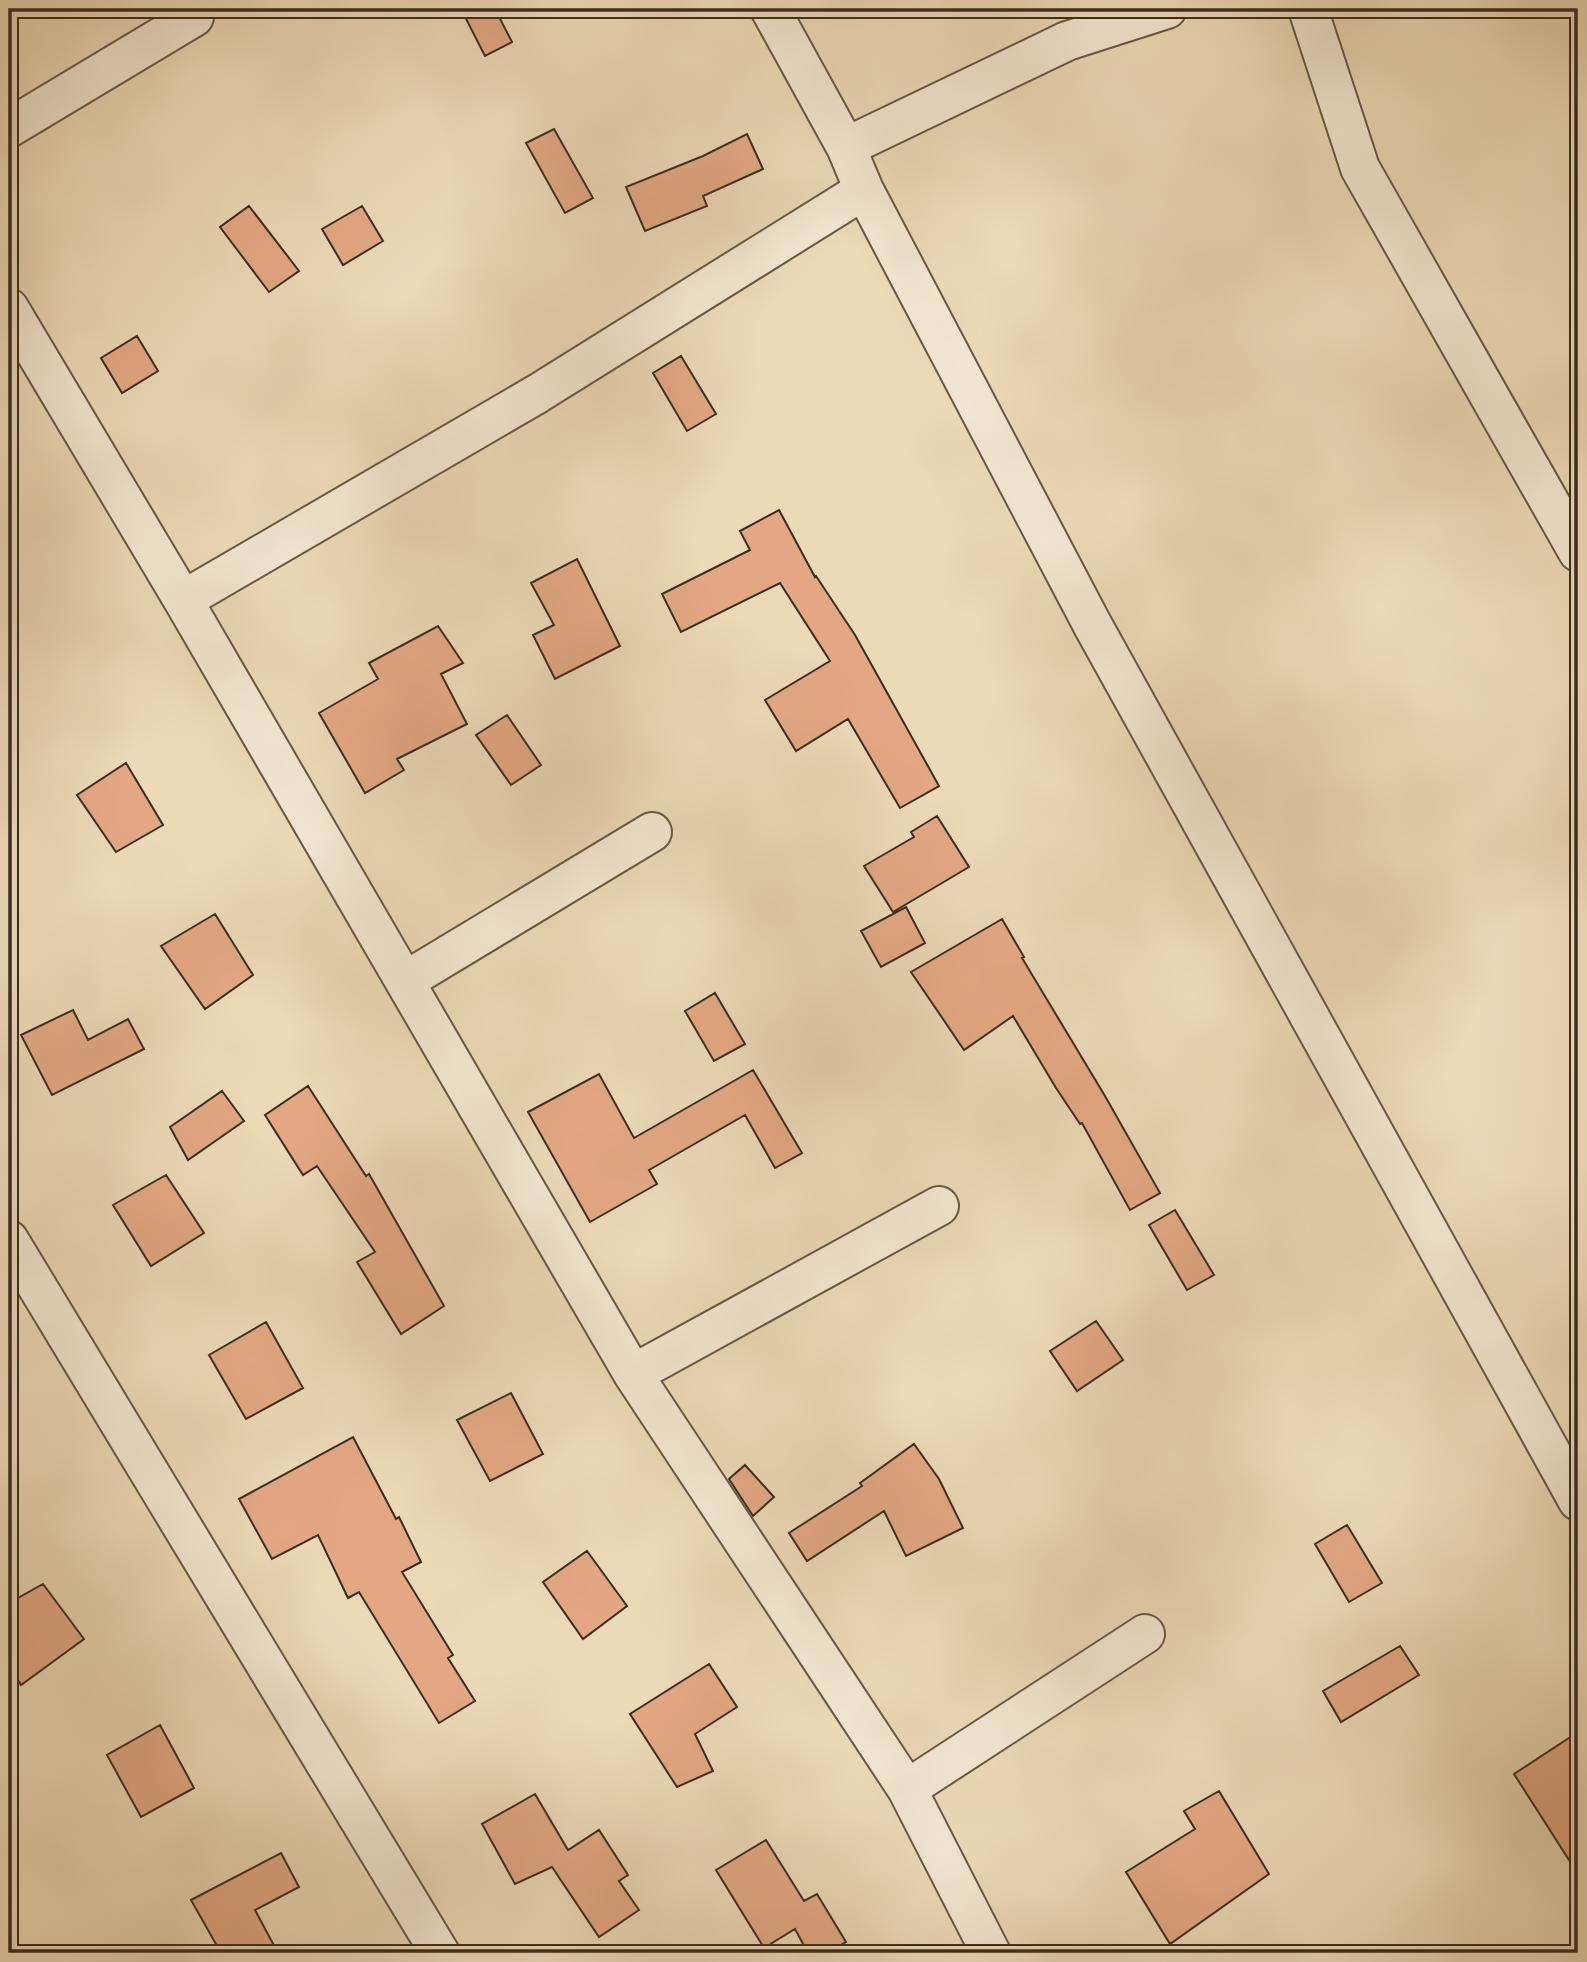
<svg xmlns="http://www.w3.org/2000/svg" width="1587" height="1962" font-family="Vollkorn,serif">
<rect width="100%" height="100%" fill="#ecd9b6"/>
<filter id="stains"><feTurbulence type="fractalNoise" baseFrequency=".00286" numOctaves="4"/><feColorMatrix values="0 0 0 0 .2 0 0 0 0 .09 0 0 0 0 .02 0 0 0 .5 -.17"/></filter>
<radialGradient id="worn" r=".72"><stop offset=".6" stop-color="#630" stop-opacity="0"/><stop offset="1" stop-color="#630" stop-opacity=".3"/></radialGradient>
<!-- building -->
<path fill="#e3a883" stroke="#3a2d20" stroke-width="2" d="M 461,9 L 495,9 L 512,42 L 485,56 Z
M 554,129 L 593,198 L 565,213 L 526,143 Z
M 747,134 L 763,169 L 703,196 L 707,206 L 645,231 L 626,187 L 703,156 Z
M 249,206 L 299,271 L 269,292 L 220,227 Z
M 362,206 L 383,241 L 343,265 L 322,229 Z
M 137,336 L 158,371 L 122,393 L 101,358 Z
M 681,356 L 716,414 L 687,431 L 653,373 Z
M 779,510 L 815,577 L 816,576 L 855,635 L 939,786 L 900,808 L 848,719 L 796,751 L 765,700 L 830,661 L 780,583 L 681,632 L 662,594 L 750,550 L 740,531 Z
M 577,559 L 620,646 L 555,679 L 533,635 L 554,625 L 531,583 Z
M 438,626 L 463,663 L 441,674 L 467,724 L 397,759 L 404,770 L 365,793 L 319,713 L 378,679 L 369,663 Z
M 507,715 L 541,765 L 511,785 L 476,735 Z
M 126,763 L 163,825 L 116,852 L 77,795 Z
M 937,816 L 969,867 L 893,912 L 864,866 L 914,837 L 911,832 Z
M 906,907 L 925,943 L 881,967 L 861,931 Z
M 215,914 L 253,975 L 205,1009 L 161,946 Z
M 1002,919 L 1024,957 L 1022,958 L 1105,1096 L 1160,1193 L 1130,1210 L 1082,1123 L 1080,1124 L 1056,1088 L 1013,1016 L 964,1050 L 911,972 Z
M 715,993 L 745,1044 L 714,1061 L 685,1011 Z
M 73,1010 L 88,1040 L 128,1019 L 144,1049 L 52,1095 L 21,1035 Z
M 753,1070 L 802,1153 L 775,1168 L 745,1115 L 649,1170 L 657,1184 L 590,1222 L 528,1112 L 599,1074 L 634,1138 Z
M 308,1086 L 366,1176 L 369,1174 L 444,1306 L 401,1334 L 357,1262 L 375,1252 L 317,1166 L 303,1175 L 265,1115 Z
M 222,1091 L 244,1121 L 188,1160 L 170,1127 Z
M 166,1175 L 204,1233 L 151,1266 L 113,1205 Z
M 1175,1210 L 1214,1275 L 1187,1290 L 1149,1225 Z
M 1096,1321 L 1123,1360 L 1077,1391 L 1050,1351 Z
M 266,1322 L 303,1388 L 246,1419 L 209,1355 Z
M 511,1393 L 543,1454 L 490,1481 L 457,1420 Z
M 353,1437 L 396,1519 L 399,1517 L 421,1562 L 402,1572 L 453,1655 L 448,1658 L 475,1701 L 439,1723 L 359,1592 L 348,1598 L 318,1535 L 272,1559 L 239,1499 Z
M 914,1444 L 939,1479 L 963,1528 L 906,1556 L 884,1511 L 807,1561 L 789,1533 L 862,1486 L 860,1483 Z
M 745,1465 L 774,1497 L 753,1516 L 729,1479 Z
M 1347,1525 L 1382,1583 L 1349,1602 L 1315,1544 Z
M 587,1551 L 627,1606 L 583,1639 L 543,1582 Z
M 43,1584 L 84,1639 L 21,1685 L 9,1665 L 9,1603 Z
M 1400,1646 L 1419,1675 L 1341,1722 L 1323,1691 Z
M 709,1664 L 737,1707 L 695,1734 L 713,1771 L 677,1787 L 630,1714 Z
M 160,1725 L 194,1788 L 141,1817 L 107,1755 Z
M 1578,1732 L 1578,1874 L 1514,1774 Z
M 1219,1791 L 1269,1874 L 1170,1944 L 1126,1872 L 1195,1829 L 1184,1811 Z
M 535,1794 L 568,1850 L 599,1830 L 628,1875 L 619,1881 L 639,1910 L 599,1937 L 552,1867 L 515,1884 L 482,1824 Z
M 766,1840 L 804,1901 L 817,1894 L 846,1942 L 827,1953 L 808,1953 L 795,1929 L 764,1948 L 716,1870 Z
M 281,1853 L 299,1887 L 255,1910 L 278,1953 L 221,1953 L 191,1900 Z"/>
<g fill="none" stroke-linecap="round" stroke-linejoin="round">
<defs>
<path id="minor" d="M 770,9 L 846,147 L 864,190 L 1092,624 L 1578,1501
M 1308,9 L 1360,168 L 1578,552
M 9,128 L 194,17
M 846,147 L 1067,41 L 1167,9
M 9,308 L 183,600 L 633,1374 L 907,1789 L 991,1953
M 183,600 L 537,394 L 864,190
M 405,981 L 652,832
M 9,1240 L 440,1953
M 633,1374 L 939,1206
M 907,1789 L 1145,1634"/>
</defs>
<!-- minor casing -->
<use href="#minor" stroke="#665846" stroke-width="42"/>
<!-- minor -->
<use href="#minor" stroke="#f3e6d0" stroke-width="38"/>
</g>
<!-- margin -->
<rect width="1587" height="1962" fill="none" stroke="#ecd9b6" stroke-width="35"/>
<rect x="10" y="10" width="1566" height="1941" fill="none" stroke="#3a2d20" stroke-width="3.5"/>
<rect x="18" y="18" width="1552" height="1927" fill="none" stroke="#3a2d20" stroke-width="2"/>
<rect width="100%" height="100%" filter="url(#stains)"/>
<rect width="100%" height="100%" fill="url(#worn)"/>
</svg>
